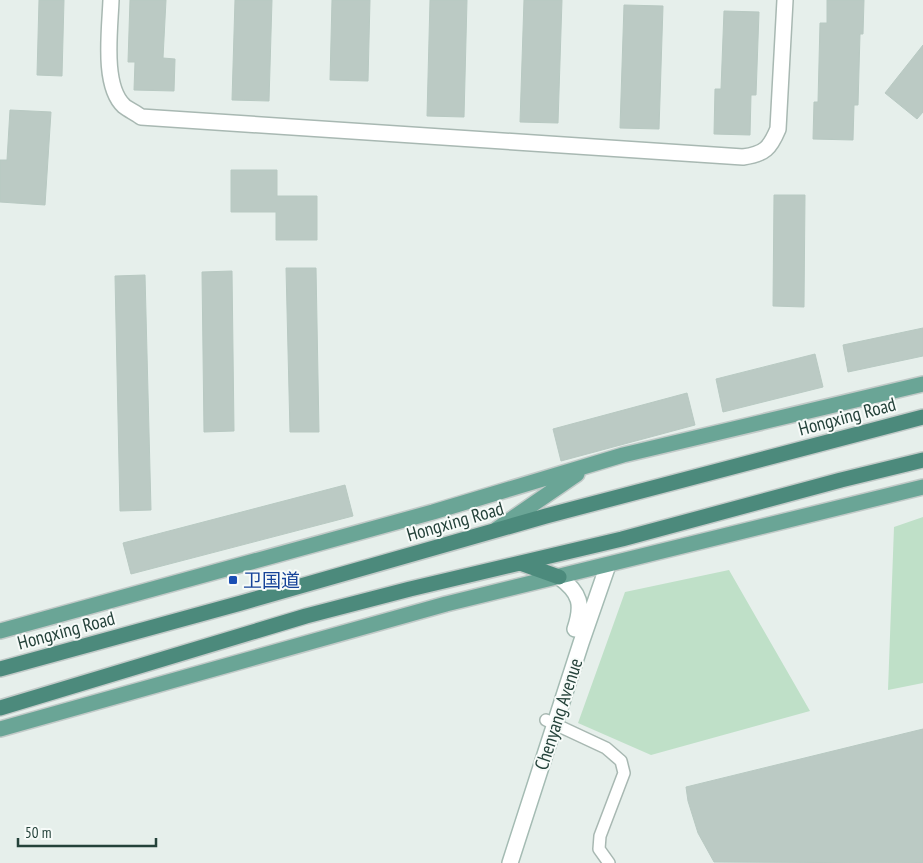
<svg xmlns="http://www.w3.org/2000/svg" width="923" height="863" font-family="'PT Sans Narrow','Noto Sans SC',sans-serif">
<rect width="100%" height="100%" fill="#e6efeb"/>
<!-- green -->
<path fill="#bfe0c8" d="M 923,517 L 923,683 L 888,690 L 894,527 Z
M 729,570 L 810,711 L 651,755 L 578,723 L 625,592 Z"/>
<!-- building -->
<path fill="#bbcac4" stroke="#b8c9c2" d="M 39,0 L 64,0 L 62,76 L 37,75 Z
M 130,0 L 166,0 L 163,58 L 175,59 L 174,91 L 134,90 L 135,62 L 128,62 Z
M 235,0 L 272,0 L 269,101 L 232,100 Z
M 332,0 L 370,0 L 368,81 L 330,80 Z
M 430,0 L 467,0 L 464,117 L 427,116 Z
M 524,0 L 562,0 L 558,123 L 520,122 Z
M 827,0 L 864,0 L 863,34 L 860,34 L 858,105 L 854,105 L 853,140 L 813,139 L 814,102 L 818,102 L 820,23 L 827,23 Z
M 624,5 L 663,6 L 659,129 L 620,128 Z
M 724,11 L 759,12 L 756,95 L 751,95 L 750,135 L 714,134 L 715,89 L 721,89 Z
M 923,45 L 923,112 L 917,119 L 885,93 Z
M 10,110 L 51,112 L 45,205 L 0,202 L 0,160 L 7,160 Z
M 231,170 L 277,170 L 277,196 L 317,196 L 317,240 L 276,240 L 276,212 L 231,212 Z
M 774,195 L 805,195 L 804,307 L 773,306 Z
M 286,268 L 316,268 L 319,432 L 290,432 Z
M 232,271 L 234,431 L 204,432 L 202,272 Z
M 145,275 L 151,510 L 120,511 L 115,276 Z
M 923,328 L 923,356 L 848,372 L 843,345 Z
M 815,354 L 823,387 L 723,412 L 716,379 Z
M 687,393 L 695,425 L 561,461 L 553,429 Z
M 345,485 L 353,516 L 131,574 L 123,543 Z
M 923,729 L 923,863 L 714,862 L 698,833 L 688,801 L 686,787 Z"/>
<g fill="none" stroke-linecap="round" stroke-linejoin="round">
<defs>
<path id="service" d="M 546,720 L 606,748 L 621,761 L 624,773 L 600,836 L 599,849 L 609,863"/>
<path id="minor" d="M 111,0 C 110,29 102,86 124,106 C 129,110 136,113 141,117 L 743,157 C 765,154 770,148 778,129 L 785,0"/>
<path id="secondary" d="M 559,577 C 581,593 583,605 575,629
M 510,863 L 581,643 L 608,565"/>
<path id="primary" d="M 497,529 L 577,474
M 0,631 L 433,512 L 623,455 L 923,384
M 0,729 L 446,604 L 923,487"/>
<path id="trunk" d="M 520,563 L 559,577
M 0,669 L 241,603 L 546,516 L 923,417
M 0,708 L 306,616 L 410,589 L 622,539 L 841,480 L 923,460"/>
</defs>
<!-- service casing -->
<use href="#service" stroke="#a8b8b2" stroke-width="14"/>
<!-- minor casing -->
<use href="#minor" stroke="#a8b8b2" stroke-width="18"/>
<!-- secondary casing -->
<use href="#secondary" stroke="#a4bbb3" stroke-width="18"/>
<!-- primary casing -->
<use href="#primary" stroke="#c2cac8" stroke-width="18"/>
<!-- trunk casing -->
<use href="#trunk" stroke="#c2cac8" stroke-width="18"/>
<!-- service -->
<use href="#service" stroke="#fff" stroke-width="11"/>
<!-- minor -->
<use href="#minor" stroke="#fff" stroke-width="15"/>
<!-- secondary -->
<use href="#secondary" stroke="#fff" stroke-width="15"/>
<!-- primary -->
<use href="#primary" stroke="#6aa596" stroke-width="15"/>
<!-- trunk -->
<use href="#trunk" stroke="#4c8a7c" stroke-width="15"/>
</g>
<!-- markers -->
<rect fill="#1a4fb4" stroke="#f7fbf9" stroke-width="2" x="228" y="575" width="10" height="10" rx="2.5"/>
<g text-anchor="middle" stroke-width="4" stroke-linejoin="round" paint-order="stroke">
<!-- street labels -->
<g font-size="19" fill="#24423a" stroke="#f7fbf9">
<text transform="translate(847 416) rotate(-15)" y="7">Hongxing Road</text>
<text transform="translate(455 521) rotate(-16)" y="7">Hongxing Road</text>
<text transform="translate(66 630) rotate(-15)" y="7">Hongxing Road</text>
<text transform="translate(558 714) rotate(-72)" y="7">Chenyang Avenue</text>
</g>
<!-- transit labels -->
<g font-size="19" fill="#164399" stroke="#f7fbf9" text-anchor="start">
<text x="243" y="587">卫国道</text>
</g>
</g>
<!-- scale -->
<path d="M18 838v8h138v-8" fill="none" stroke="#24423a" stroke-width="2.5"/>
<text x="25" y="838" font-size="15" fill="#24423a" stroke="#f7fbf9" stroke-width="4" paint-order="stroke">50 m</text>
</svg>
